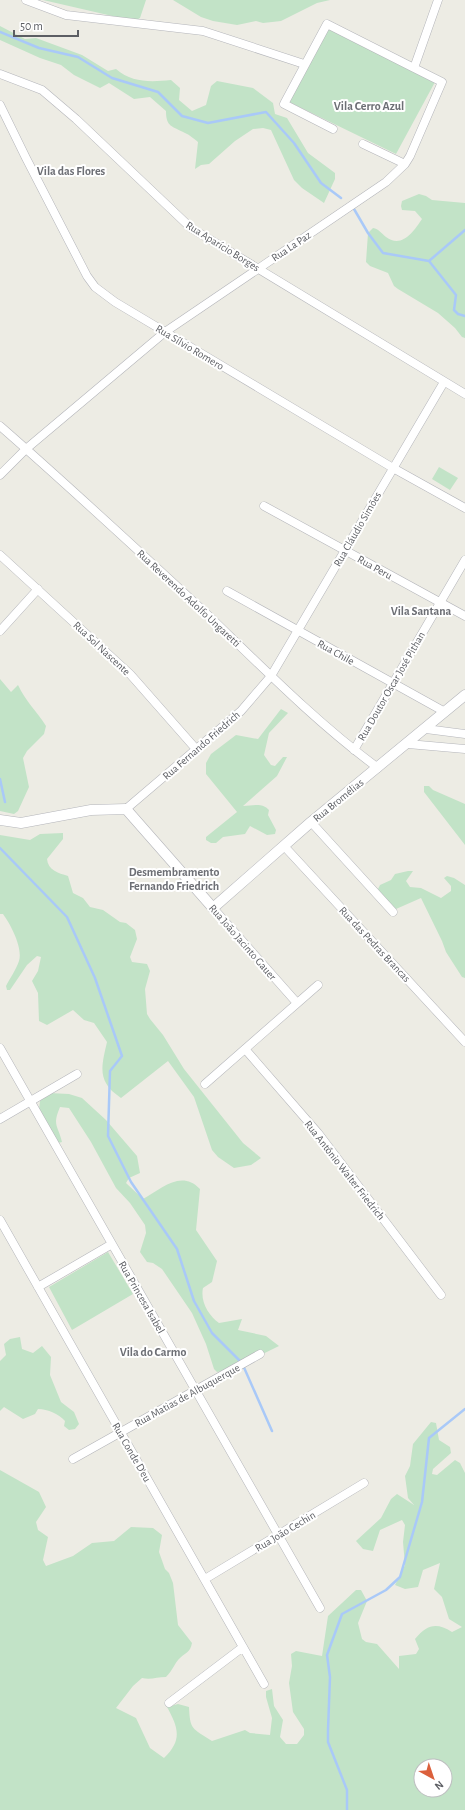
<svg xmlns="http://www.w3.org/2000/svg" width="465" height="1810" font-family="'Alegreya Sans',sans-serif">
<rect width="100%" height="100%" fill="#edece4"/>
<!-- green -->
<path fill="#c2e3c7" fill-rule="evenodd" d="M 43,0 L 146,0 L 140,18 L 134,21 Z
M 173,0 L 330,0 L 317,3 L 281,21 L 263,23 L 256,21 L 237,25 L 213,21 L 201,17 Z
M 0,26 L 25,39 L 36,38 L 82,55 L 108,71 L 116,69 C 132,83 151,82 171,80 L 180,88 L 179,100 L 192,111 L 206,105 L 211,86 L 217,81 L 253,88 L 273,103 L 275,114 L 287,118 L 308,153 L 335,173 L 335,179 L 324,203 L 302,188 L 294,180 L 271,130 L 263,128 L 253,129 L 235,141 L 209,164 L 201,165 L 195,169 L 198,142 C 194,139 190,135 185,133 C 172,126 166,127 166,111 L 150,97 L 134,99 L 109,83 L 100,88 L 74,75 L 61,65 L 40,58 L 0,40 Z
M 329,29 L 435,82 L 396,154 L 289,102 Z
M 419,194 L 426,196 L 432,200 L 465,203 L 465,338 L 462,337 L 455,328 L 438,313 L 398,289 L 394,286 L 388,273 L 370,266 L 366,262 L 368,233 L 373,228 C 379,229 381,233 386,237 C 402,249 414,231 422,219 L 415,211 L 402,210 L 401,206 L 402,201 Z
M 439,467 L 458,478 L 450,490 L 432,479 Z
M 0,676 L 0,679 L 11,692 L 18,685 C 26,702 36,710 46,726 L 44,734 L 27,751 L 23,758 L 29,787 L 18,811 L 14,814 L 0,811 Z
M 281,709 L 288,713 L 269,733 L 264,755 L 271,765 L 275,766 L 283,757 L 287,757 L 277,776 L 243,806 C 252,806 262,802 269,810 L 268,815 L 276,830 L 275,834 L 267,835 L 250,826 L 245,834 L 223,837 L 216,843 L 211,843 L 206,840 L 206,837 L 237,812 L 206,774 L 206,763 L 211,754 L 236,735 L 258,739 Z
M 424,786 L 429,786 L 433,790 L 465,804 L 465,845 L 424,792 Z
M 63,833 L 63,839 L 47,859 C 48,870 58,873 68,876 L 73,893 L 83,898 L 90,907 L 103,910 L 120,922 L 126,923 L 135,930 L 137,939 L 130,957 L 132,962 L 147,964 L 150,971 L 145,989 L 147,1014 L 150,1019 L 163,1035 L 184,1069 L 243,1143 L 261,1158 L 251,1165 L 234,1168 L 218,1157 L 212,1150 L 194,1097 L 168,1061 L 121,1098 C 97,1082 101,1068 107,1042 L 94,1023 L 84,1020 L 73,1010 L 47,1025 L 39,1021 L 38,993 L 32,981 L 38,971 L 41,957 L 37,956 L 27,965 L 10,990 L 7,990 L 6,986 C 10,978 16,970 19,961 C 23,948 11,925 3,914 L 0,914 L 0,835 L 30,840 L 40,834 Z
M 408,871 L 413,871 L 406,881 L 410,887 L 421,888 L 441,898 L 451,891 L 451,886 L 444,878 L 447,876 L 454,878 L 465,885 L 465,978 L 462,977 L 446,952 L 442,941 L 421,898 L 396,909 L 386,901 L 378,889 L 380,885 L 391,880 L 395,874 Z
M 49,1093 L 69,1094 L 82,1098 L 106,1120 L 137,1156 L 140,1173 L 129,1178 L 126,1183 L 143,1199 C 161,1189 181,1169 200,1189 L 196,1230 L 217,1261 L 212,1282 L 203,1288 C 200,1302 209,1316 219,1323 L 242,1319 L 238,1330 L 266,1336 L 279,1346 L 232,1369 L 217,1372 L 214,1369 L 206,1344 L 192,1313 L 162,1269 L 153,1263 L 147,1262 L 140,1252 L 146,1233 L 145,1225 L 130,1203 L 116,1188 L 91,1142 L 69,1108 L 60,1107 C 52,1126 58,1125 62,1142 L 58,1143 L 39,1110 L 40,1101 Z
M 108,1252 L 133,1294 L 72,1330 L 49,1287 Z
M 20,1337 L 22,1349 L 33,1353 L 42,1346 L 51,1357 L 50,1375 L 61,1402 L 74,1412 L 79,1424 L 75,1429 L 69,1430 L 64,1426 L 65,1421 C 59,1414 48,1409 38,1409 L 35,1414 L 23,1419 L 4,1407 L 0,1411 L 0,1361 L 6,1355 L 4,1344 L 10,1339 Z
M 431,1422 L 436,1423 L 439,1440 L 450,1447 L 451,1453 L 433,1469 L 432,1474 L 437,1475 L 455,1460 L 460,1463 L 465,1473 L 465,1810 L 0,1810 L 0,1470 L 39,1492 L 46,1507 L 36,1522 L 38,1530 L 48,1537 L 43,1560 L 46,1566 L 73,1556 L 92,1543 L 114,1541 L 131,1527 L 153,1528 L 162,1535 L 159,1552 L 165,1569 L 169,1573 L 173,1583 L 178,1625 L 192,1643 C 190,1653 186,1652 180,1658 C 175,1662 173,1670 166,1677 C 157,1677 151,1680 142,1678 L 133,1686 L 116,1708 L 136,1718 L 150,1748 L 164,1758 C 183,1740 178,1727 167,1707 L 178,1704 L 189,1707 C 190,1730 192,1728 212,1741 L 245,1730 L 250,1733 L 270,1735 L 272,1718 L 266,1697 L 266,1691 L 272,1689 L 274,1706 L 283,1720 L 280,1737 L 286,1744 L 297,1744 L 304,1735 L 304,1729 L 293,1712 L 289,1683 L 292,1666 L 291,1654 L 296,1651 L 322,1656 L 328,1616 L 356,1590 L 361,1590 L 367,1601 L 358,1623 L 362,1639 L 366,1642 L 377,1644 L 399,1669 L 399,1656 L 416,1654 L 419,1649 L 415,1639 C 427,1625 436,1622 452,1632 L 462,1627 L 449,1619 L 442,1597 L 434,1589 L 440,1563 L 423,1570 L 418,1587 L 405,1589 L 395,1585 L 405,1565 L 403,1542 L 405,1525 L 402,1520 L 380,1530 L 373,1551 L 363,1549 L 356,1541 L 381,1518 L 391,1499 L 397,1494 L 414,1505 L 408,1498 L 405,1476 L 410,1466 L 413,1444 ZM 421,1766 L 445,1766 L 445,1790 L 421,1790 Z"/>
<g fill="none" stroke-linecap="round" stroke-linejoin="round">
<!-- stream -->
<path stroke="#a9c9f8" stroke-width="2.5" d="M 0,32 L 39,48 L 78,57 L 112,78 L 158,92 L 182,116 L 208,123 L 266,112 L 294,143 L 321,183 L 341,198
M 354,209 L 368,233 L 383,253 L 429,261 L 456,295 L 454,310 L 458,314 L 465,316
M 429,261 L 465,230
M 0,779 L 5,802
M 0,848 L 67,917 L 95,978 L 122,1056 L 110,1071 L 108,1136 L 131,1182 L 177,1249 L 194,1301 L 212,1333 L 242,1363 L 272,1431
M 347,1810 L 347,1790 L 328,1742 L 328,1730 L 330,1677 L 327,1655 L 342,1614 L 386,1590 L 400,1577 L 422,1502 L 429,1438 L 465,1409"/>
<defs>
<path id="minor" d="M 26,0 L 66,15 L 203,31 L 304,64
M 0,74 L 42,90 L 76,119 L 191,228 L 465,394
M 0,105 L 26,158 L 87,276 L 95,287 L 115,302 L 393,468 L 465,508
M 333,129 L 284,104 L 327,24 L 414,68
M 363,144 L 405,164
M 0,426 C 71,488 140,552 209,616 C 263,668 317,723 378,768
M 0,475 L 26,449 L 165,332 L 386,182 L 405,164 L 410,156 L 442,82 L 414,68 L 438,0
M 264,506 L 465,616
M 0,555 L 130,674 L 196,749
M 227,591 L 445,712
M 0,631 L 38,589
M 426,729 L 465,734
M 408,744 L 465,749
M 354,750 L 465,560
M 126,809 L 241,711 L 271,676 L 444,382
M 311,822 L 393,912
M 284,846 L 465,1042
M 213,908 L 297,1003
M 0,1048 L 320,1608
M 245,1049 L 318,1133 L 441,1295
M 205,1084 L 318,985
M 0,1119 L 77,1074
M 0,1220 L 264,1684
M 38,1287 L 112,1244
M 73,1459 L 260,1354
M 205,1579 L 364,1483
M 169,1703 L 243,1647"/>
<path id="tertiary" d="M 0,820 L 21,823 L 91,810 L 126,809 L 213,908 L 311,822 L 465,695"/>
</defs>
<!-- minor casing -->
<use href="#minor" stroke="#b4b5ba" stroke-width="9"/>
<!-- tertiary casing -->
<use href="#tertiary" stroke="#b4b5ba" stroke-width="11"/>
<!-- minor -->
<use href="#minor" stroke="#fff" stroke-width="8"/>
<!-- tertiary -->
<use href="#tertiary" stroke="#fff" stroke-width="10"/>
</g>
<g text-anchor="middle" stroke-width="4" stroke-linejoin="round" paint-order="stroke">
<!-- street labels -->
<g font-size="11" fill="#5c5e63" stroke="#fff">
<text transform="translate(223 246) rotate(32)" y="4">Rua Aparício Borges</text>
<text transform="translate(291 246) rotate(-34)" y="4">Rua La Paz</text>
<text transform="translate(190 347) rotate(31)" y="4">Rua Sílvio Romero</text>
<text transform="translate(357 529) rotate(-60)" y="4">Rua Cláudio Simões</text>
<text transform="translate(375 567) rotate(29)" y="4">Rua Peru</text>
<text transform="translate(189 598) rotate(43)" y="4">Rua Reverendo Adolfo Ungaretti</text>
<text transform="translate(102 648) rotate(43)" y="4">Rua Sol Nascente</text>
<text transform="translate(336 652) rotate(29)" y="4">Rua Chile</text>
<text transform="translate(391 686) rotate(-60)" y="4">Rua Doutor Oscar José Pithan</text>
<text transform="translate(201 745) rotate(-41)" y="4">Rua Fernando Friedrich</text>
<text transform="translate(338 800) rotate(-39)" y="4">Rua Bromélias</text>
<text transform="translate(243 942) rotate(49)" y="4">Rua João Jacinto Gauer</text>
<text transform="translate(375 944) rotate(47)" y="4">Rua das Pedras Brancas</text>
<text transform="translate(345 1170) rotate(52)" y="4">Rua Antônio Walter Friedrich</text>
<text transform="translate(142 1297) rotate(60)" y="4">Rua Princesa Isabel</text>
<text transform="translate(187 1395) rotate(-29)" y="4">Rua Matias de Albuquerque</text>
<text transform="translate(132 1452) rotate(60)" y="4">Rua Conde D'eu</text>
<text transform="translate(285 1531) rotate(-31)" y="4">Rua João Cechin</text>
</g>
<!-- neighbourhood labels -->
<g font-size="12" font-weight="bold" fill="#6d6f75" stroke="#fff">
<text x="369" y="110">Vila Cerro Azul</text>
<text x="71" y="175">Vila das Flores</text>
<text x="421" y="615">Vila Santana</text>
<text x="174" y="876">Desmembramento<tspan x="174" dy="14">Fernando Friedrich</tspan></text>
<text x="153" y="1356">Vila do Carmo</text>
</g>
</g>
<!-- north arrow -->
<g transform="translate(433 1778) rotate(140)"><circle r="19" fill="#ffffff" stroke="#bebfc1"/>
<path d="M0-3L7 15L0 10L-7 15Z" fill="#db603c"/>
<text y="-6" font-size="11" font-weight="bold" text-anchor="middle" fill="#5c5e63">N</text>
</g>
<!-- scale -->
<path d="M14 30v6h64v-6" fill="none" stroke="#5c5e63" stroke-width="2"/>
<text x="20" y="30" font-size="12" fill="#5c5e63" stroke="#ffffff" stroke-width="3" paint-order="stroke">50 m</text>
</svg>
